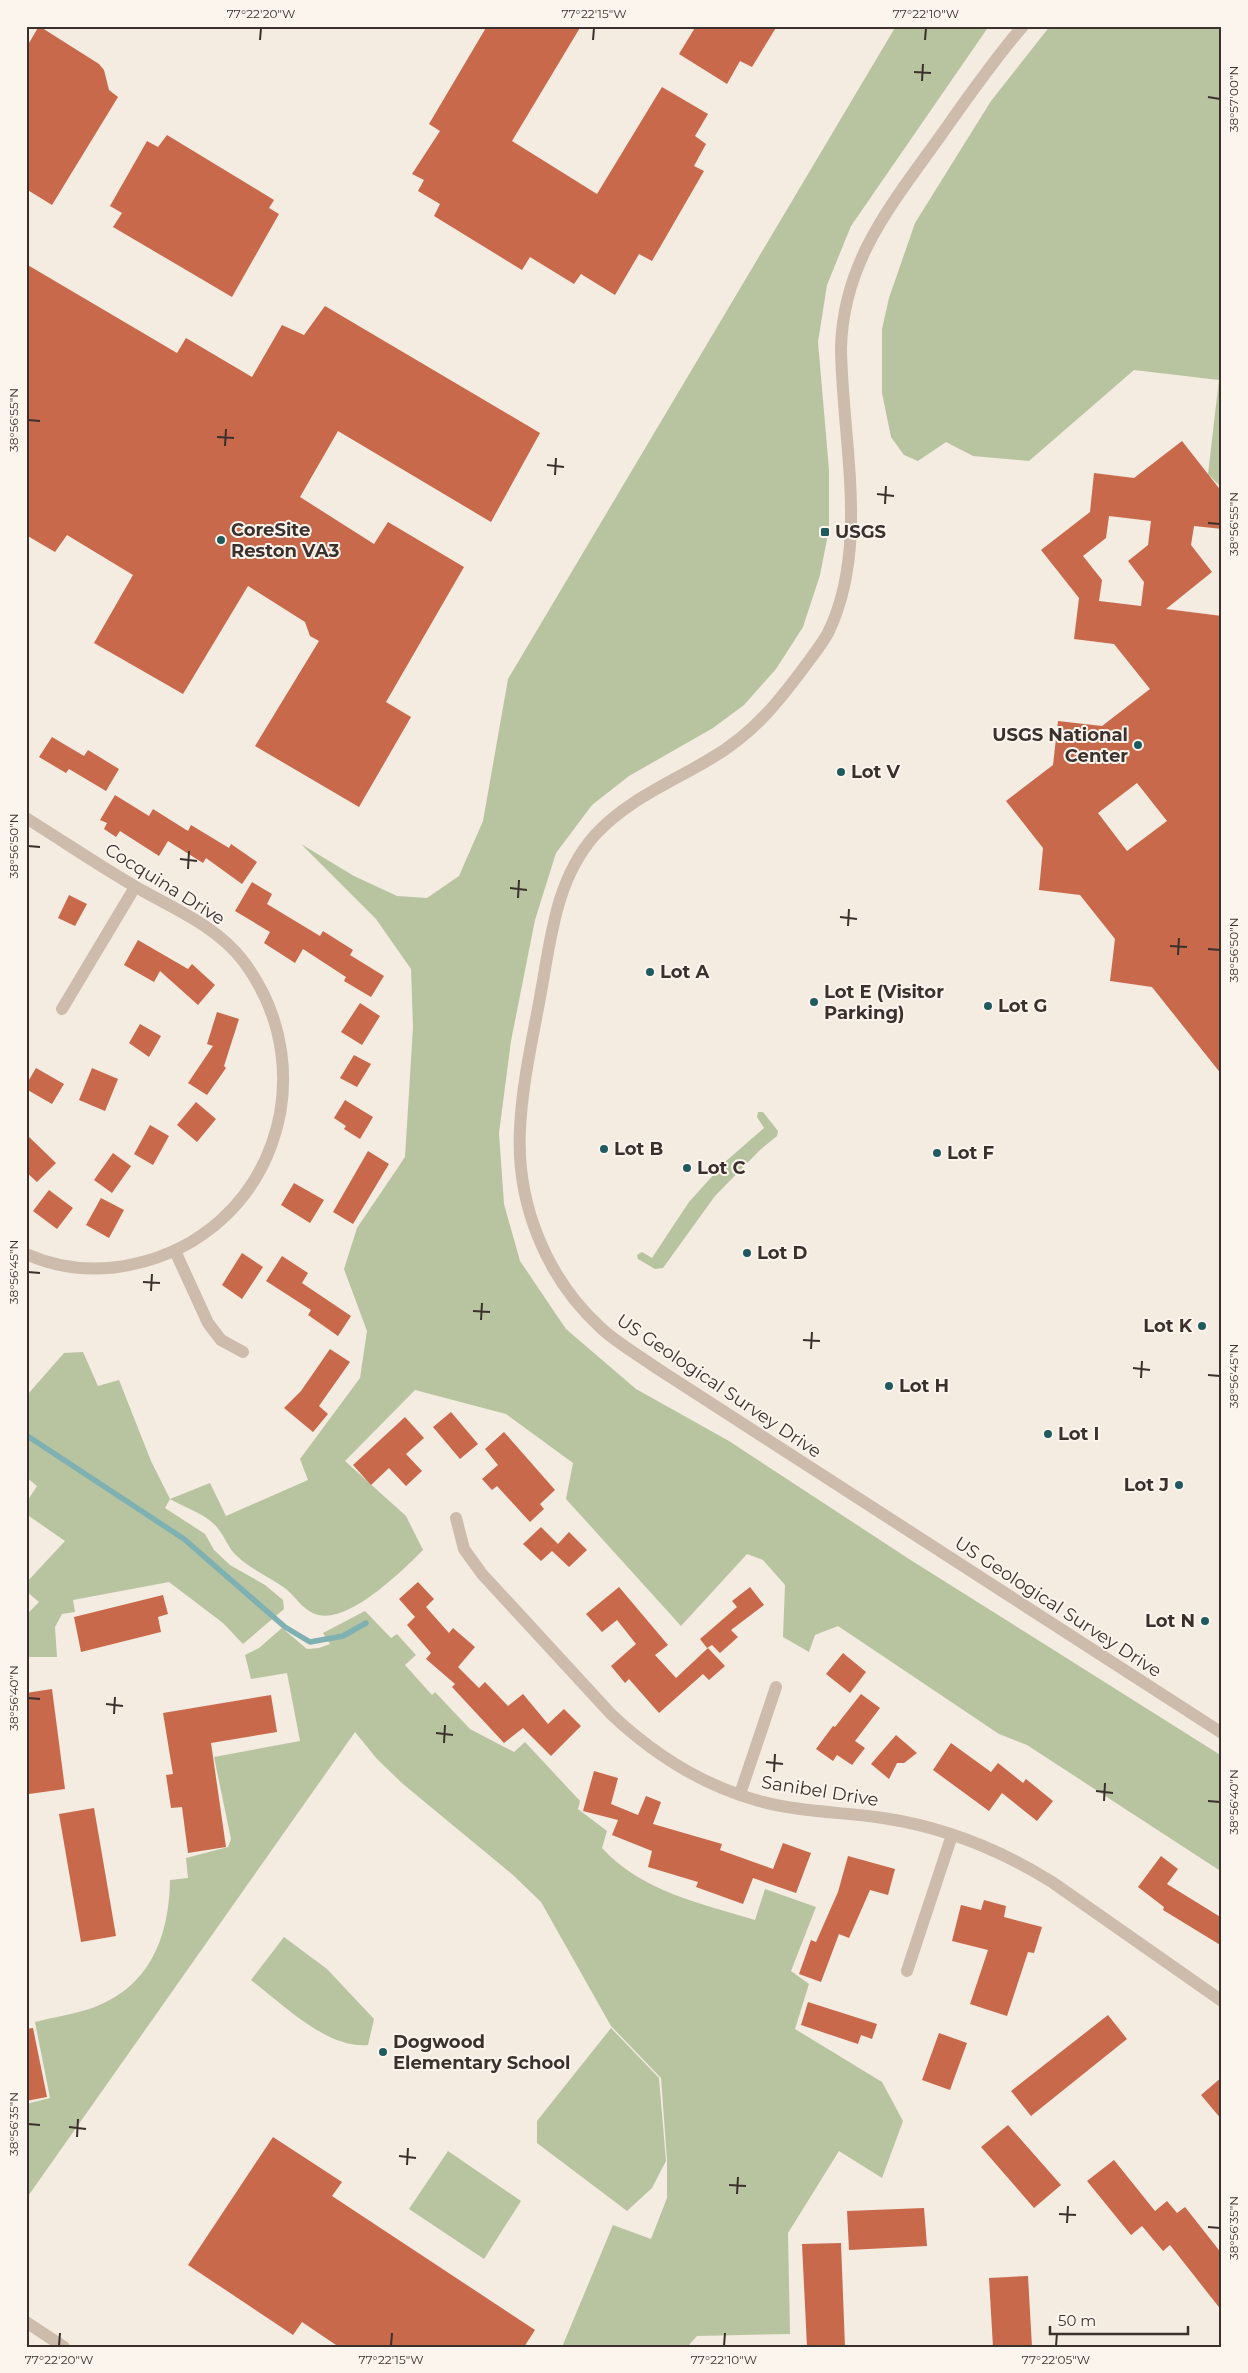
<svg xmlns="http://www.w3.org/2000/svg" width="1248" height="2373" font-family="Montserrat,sans-serif">
<rect width="100%" height="100%" fill="#f4ebe1"/>
<!-- green -->
<path fill="#b8c4a0" d="M 896,26 L 989,26 L 851,226 L 827,285 L 818,342 L 829,470 L 829,529 L 820,575 L 803,627 L 776,669 L 744,705 L 713,728 L 629,776 L 592,805 L 556,853 L 535,920 L 511,1041 L 499,1133 L 504,1204 L 520,1261 L 566,1329 L 636,1389 L 729,1441 L 909,1559 L 1222,1756 L 1222,1872 L 1027,1745 L 999,1734 L 838,1626 L 815,1635 L 809,1652 L 783,1637 L 785,1585 L 763,1560 L 747,1554 L 681,1626 L 566,1499 L 573,1463 L 506,1414 L 415,1390 L 345,1461 L 406,1516 L 423,1550 C 402,1571 347,1626 315,1614 C 302,1609 296,1597 286,1589 C 271,1578 252,1570 238,1557 C 228,1549 225,1536 216,1526 C 205,1514 184,1507 170,1499 L 165,1508 L 205,1534 L 214,1550 L 230,1565 L 265,1585 L 283,1600 L 284,1609 L 243,1644 L 223,1623 L 169,1582 L 73,1600 L 75,1612 L 62,1614 L 55,1627 L 57,1657 L 26,1657 L 26,1615 L 39,1602 L 26,1591 L 26,1583 L 65,1541 L 26,1514 L 26,1503 L 37,1486 L 26,1477 L 26,1393 L 28,1394 L 64,1353 L 83,1352 L 98,1386 L 119,1380 L 151,1461 L 170,1499 L 210,1483 L 226,1516 L 308,1480 L 300,1459 L 360,1378 L 367,1331 L 344,1269 L 357,1228 L 405,1157 L 413,1027 L 411,969 L 376,919 L 301,844 L 354,876 L 397,896 L 427,898 L 459,876 L 483,821 L 508,679 Z
M 1050,26 L 1222,26 L 1222,488 L 1208,474 L 1219,380 L 1134,370 L 1029,461 L 973,456 L 946,442 L 918,461 L 904,455 L 891,437 L 882,393 L 882,329 L 889,298 L 915,223 L 991,101 Z
M 758,1112 L 763,1112 L 778,1131 L 777,1136 L 760,1150 L 715,1196 L 663,1268 L 655,1269 L 638,1259 L 637,1255 L 642,1252 L 652,1258 L 689,1202 L 725,1162 L 764,1128 L 757,1117 Z
M 365,1611 L 391,1638 L 397,1634 L 416,1655 L 405,1665 L 432,1695 L 435,1692 L 470,1729 L 514,1752 L 525,1742 L 580,1801 L 578,1809 L 607,1831 L 602,1848 C 641,1891 702,1904 755,1920 L 765,1889 L 816,1907 L 791,1971 L 809,1984 L 795,2029 L 882,2082 L 903,2121 L 882,2178 L 839,2151 L 788,2233 L 790,2334 L 697,2336 L 687,2347 L 562,2347 L 613,2225 L 651,2239 L 667,2198 L 667,2160 L 661,2078 L 611,2026 L 541,1902 L 513,1875 L 403,1784 L 377,1759 L 355,1732 L 26,2199 L 26,2104 L 50,2098 L 35,2022 C 54,2017 76,2014 95,2007 C 151,1985 169,1936 170,1880 L 188,1878 L 186,1858 L 228,1847 L 231,1839 L 214,1757 L 300,1741 L 287,1673 L 251,1679 L 245,1655 L 259,1648 L 282,1628 L 307,1649 L 319,1648 L 330,1644 L 323,1633 Z
M 284,1937 L 327,1969 L 374,2019 L 368,2045 C 327,2049 282,2004 251,1980 Z
M 611,2028 L 659,2078 L 666,2161 L 652,2188 L 627,2211 L 537,2143 L 537,2121 Z
M 448,2151 L 521,2201 L 484,2259 L 409,2209 Z"/>
<g fill="none" stroke-linecap="round" stroke-linejoin="round">
<!-- stream -->
<path stroke="#7fb0b2" stroke-width="5.5" d="M 26,1435 L 184,1539 L 285,1627 L 310,1642 L 343,1636 L 366,1623"/>
</g>
<!-- building -->
<path fill="#c8694b" fill-rule="evenodd" d="M 39,26 L 99,64 L 104,70 L 109,90 L 118,97 L 52,205 L 26,189 L 26,48 Z
M 487,26 L 581,26 L 512,141 L 597,194 L 662,87 L 708,114 L 695,136 L 706,144 L 694,166 L 704,171 L 652,261 L 639,254 L 615,295 L 581,274 L 574,284 L 530,257 L 522,270 L 434,216 L 440,204 L 418,191 L 424,180 L 412,174 L 440,131 L 429,124 Z
M 696,26 L 777,26 L 752,67 L 740,61 L 727,84 L 679,54 Z
M 167,135 L 274,200 L 269,208 L 279,214 L 232,297 L 113,227 L 122,213 L 110,206 L 147,141 L 158,147 Z
M 26,264 L 177,353 L 186,338 L 252,377 L 282,325 L 304,335 L 325,306 L 540,433 L 491,522 L 338,431 L 300,497 L 374,544 L 388,522 L 464,567 L 386,702 L 411,717 L 359,807 L 255,746 L 319,641 L 310,636 L 305,622 L 248,586 L 183,694 L 94,643 L 133,575 L 67,535 L 55,552 L 26,535 Z
M 1182,441 L 1222,492 L 1222,529 L 1194,526 L 1191,545 L 1212,572 L 1166,609 L 1222,616 L 1222,1075 L 1152,987 L 1110,981 L 1115,939 L 1080,895 L 1039,890 L 1043,848 L 1006,801 L 1053,765 L 1058,721 L 1102,726 L 1150,689 L 1114,644 L 1074,639 L 1079,598 L 1041,550 L 1090,512 L 1094,473 L 1134,478 ZM 1109,516 L 1151,521 L 1148,545 L 1128,561 L 1144,582 L 1141,606 L 1099,601 L 1102,580 L 1083,556 L 1106,538 ZM 1137,783 L 1167,821 L 1127,851 L 1098,813 Z
M 52,737 L 84,756 L 88,750 L 119,769 L 106,791 L 69,769 L 66,773 L 39,757 Z
M 115,795 L 149,816 L 153,809 L 188,831 L 191,825 L 229,848 L 231,844 L 257,862 L 242,884 L 206,858 L 203,863 L 168,841 L 159,856 L 120,831 L 116,837 L 104,829 L 107,823 L 100,820 Z
M 252,882 L 272,894 L 267,904 L 320,936 L 323,931 L 353,950 L 350,955 L 384,976 L 371,997 L 344,981 L 346,977 L 303,949 L 295,963 L 264,943 L 270,932 L 235,911 Z
M 69,895 L 87,904 L 75,926 L 58,918 Z
M 138,940 L 188,969 L 192,964 L 215,985 L 198,1005 L 160,971 L 154,982 L 124,965 Z
M 360,1003 L 380,1016 L 362,1045 L 341,1032 Z
M 217,1012 L 239,1019 L 224,1066 L 226,1068 L 207,1095 L 188,1083 L 213,1046 L 207,1044 Z
M 140,1024 L 161,1036 L 149,1057 L 129,1043 Z
M 354,1055 L 371,1064 L 357,1087 L 340,1078 Z
M 36,1068 L 64,1084 L 52,1104 L 26,1089 L 26,1085 Z
M 92,1068 L 118,1079 L 105,1111 L 79,1100 Z
M 345,1100 L 373,1117 L 360,1139 L 344,1129 L 346,1126 L 334,1118 Z
M 196,1102 L 216,1119 L 197,1142 L 177,1125 Z
M 150,1125 L 169,1136 L 153,1165 L 134,1154 Z
M 26,1134 L 56,1163 L 37,1182 L 26,1172 Z
M 368,1151 L 389,1164 L 353,1224 L 333,1212 Z
M 113,1153 L 131,1166 L 112,1193 L 94,1180 Z
M 294,1183 L 324,1200 L 310,1223 L 281,1205 Z
M 49,1190 L 73,1208 L 57,1229 L 33,1211 Z
M 101,1198 L 124,1210 L 109,1238 L 86,1225 Z
M 242,1253 L 263,1267 L 242,1299 L 222,1285 Z
M 282,1256 L 308,1273 L 302,1283 L 351,1316 L 338,1336 L 308,1315 L 311,1310 L 266,1281 Z
M 330,1349 L 350,1362 L 319,1406 L 328,1414 L 313,1432 L 284,1408 L 301,1391 Z
M 451,1412 L 478,1444 L 460,1459 L 433,1427 Z
M 405,1417 L 424,1438 L 406,1454 L 422,1471 L 406,1486 L 389,1468 L 371,1485 L 353,1465 Z
M 504,1432 L 555,1490 L 540,1504 L 544,1509 L 530,1522 L 497,1486 L 492,1490 L 482,1479 L 498,1465 L 485,1449 Z
M 541,1527 L 558,1544 L 569,1532 L 587,1550 L 569,1567 L 552,1551 L 541,1561 L 523,1544 Z
M 418,1582 L 434,1599 L 426,1607 L 449,1633 L 453,1628 L 475,1647 L 458,1667 L 479,1688 L 485,1682 L 508,1706 L 523,1694 L 548,1724 L 564,1709 L 581,1726 L 551,1756 L 523,1728 L 504,1743 L 452,1687 L 455,1684 L 426,1659 L 431,1653 L 407,1625 L 415,1617 L 399,1599 Z
M 619,1587 L 668,1645 L 655,1655 L 676,1678 L 708,1648 L 725,1666 L 709,1680 L 703,1674 L 659,1713 L 629,1679 L 625,1683 L 611,1666 L 636,1644 L 617,1620 L 602,1632 L 586,1614 Z
M 750,1587 L 764,1605 L 731,1630 L 738,1637 L 720,1653 L 712,1645 L 707,1648 L 700,1639 L 737,1607 L 732,1601 Z
M 163,1595 L 168,1614 L 158,1617 L 161,1632 L 81,1652 L 74,1617 Z
M 843,1653 L 866,1672 L 850,1693 L 826,1674 Z
M 52,1689 L 65,1789 L 29,1794 L 26,1773 L 26,1693 Z
M 861,1694 L 880,1708 L 855,1741 L 865,1748 L 852,1765 L 837,1755 L 833,1761 L 816,1749 L 833,1726 L 835,1727 Z
M 271,1695 L 277,1732 L 211,1743 L 226,1847 L 188,1853 L 182,1807 L 171,1808 L 166,1775 L 173,1774 L 163,1713 Z
M 896,1735 L 917,1753 L 904,1763 L 897,1763 L 889,1779 L 871,1764 Z
M 951,1743 L 991,1772 L 998,1763 L 1023,1783 L 1026,1779 L 1053,1801 L 1037,1821 L 1002,1793 L 989,1811 L 933,1770 Z
M 594,1771 L 618,1778 L 611,1804 L 638,1815 L 646,1796 L 661,1802 L 653,1824 L 722,1844 L 720,1850 L 773,1869 L 783,1843 L 811,1853 L 796,1893 L 753,1878 L 743,1904 L 696,1887 L 698,1882 L 648,1867 L 652,1851 L 612,1835 L 618,1820 L 583,1811 Z
M 94,1808 L 116,1936 L 81,1942 L 59,1814 Z
M 848,1856 L 895,1869 L 888,1895 L 870,1890 L 849,1938 L 839,1934 L 821,1982 L 799,1974 L 811,1940 L 816,1942 L 838,1892 Z
M 1161,1856 L 1178,1869 L 1167,1884 L 1222,1918 L 1222,1946 L 1163,1910 L 1164,1907 L 1138,1887 Z
M 984,1900 L 1006,1906 L 1004,1917 L 1042,1927 L 1034,1953 L 1028,1952 L 1007,2016 L 970,2004 L 988,1950 L 952,1941 L 961,1905 L 981,1910 Z
M 808,2002 L 877,2024 L 872,2039 L 861,2035 L 858,2044 L 801,2025 Z
M 1108,2015 L 1127,2039 L 1031,2116 L 1011,2091 Z
M 33,2028 L 47,2097 L 26,2101 L 26,2029 Z
M 939,2033 L 967,2043 L 950,2090 L 922,2080 Z
M 1222,2077 L 1222,2120 L 1201,2095 Z
M 1008,2125 L 1061,2185 L 1034,2208 L 981,2147 Z
M 273,2137 L 342,2182 L 332,2196 L 535,2330 L 524,2347 L 339,2347 L 302,2322 L 293,2335 L 188,2265 Z
M 1114,2160 L 1155,2211 L 1167,2201 L 1177,2213 L 1185,2207 L 1222,2254 L 1222,2311 L 1170,2245 L 1163,2251 L 1142,2226 L 1131,2235 L 1087,2181 Z
M 924,2208 L 927,2246 L 849,2250 L 847,2211 Z
M 841,2243 L 845,2347 L 807,2347 L 802,2244 Z
M 1028,2276 L 1032,2347 L 993,2347 L 989,2278 Z"/>
<g fill="none" stroke-linecap="round" stroke-linejoin="round">
<!-- minor -->
<path stroke="#cdbbac" stroke-width="12" d="M 1023,26 C 992,62 966,100 939,138 C 891,205 843,262 841,348 C 842,440 870,547 828,633 C 823,642 817,650 811,658 C 781,699 755,733 710,759 C 670,783 627,800 595,835 C 556,879 551,937 541,992 C 533,1037 522,1083 520,1129 C 516,1203 546,1278 601,1328 C 617,1343 637,1354 655,1367 L 1222,1733
M 26,818 C 63,841 98,865 136,887 C 174,909 217,926 244,962 C 327,1074 272,1234 134,1264 C 98,1272 60,1269 26,1254
M 62,1009 L 135,887
M 175,1251 L 208,1323 L 221,1340 L 243,1352
M 456,1518 L 464,1549 L 482,1574 L 611,1714 C 653,1754 702,1785 759,1801 C 799,1812 842,1812 883,1818 C 943,1827 1001,1850 1052,1882 L 1222,2001
M 740,1794 L 776,1687
M 907,1971 L 952,1835
M 26,2322 L 64,2347"/>
</g>
<!-- ticks -->
<path fill="none" stroke="#3b302b" stroke-width="2" d="M 260,40 L 261,28M 593,40 L 594,28M 925,40 L 926,28M 914,72 L 931,73M 922,81 L 923,64M 1208,97 L 1220,99M 28,420 L 40,421M 217,437 L 234,438M 225,446 L 226,429M 547,465 L 564,467M 555,475 L 556,458M 877,494 L 894,496M 885,504 L 886,486M 1208,523 L 1220,524M 28,846 L 40,847M 180,859 L 197,861M 188,869 L 189,851M 510,888 L 527,890M 518,898 L 519,880M 840,917 L 857,919M 848,926 L 849,909M 1170,946 L 1187,947M 1208,949 L 1220,950M 1178,955 L 1179,938M 28,1272 L 40,1273M 143,1282 L 160,1283M 151,1291 L 152,1274M 473,1311 L 490,1312M 481,1320 L 482,1303M 803,1340 L 820,1341M 811,1349 L 812,1332M 1133,1368 L 1150,1370M 1208,1375 L 1220,1376M 1141,1378 L 1142,1361M 28,1698 L 40,1699M 106,1704 L 123,1706M 114,1714 L 115,1697M 436,1733 L 453,1735M 444,1743 L 445,1725M 766,1762 L 783,1764M 774,1772 L 775,1754M 1096,1791 L 1113,1793M 1104,1801 L 1105,1783M 1208,1801 L 1220,1802M 28,2124 L 40,2125M 69,2127 L 86,2129M 77,2137 L 78,2119M 399,2156 L 416,2158M 407,2165 L 408,2148M 729,2185 L 746,2186M 737,2194 L 738,2177M 1059,2214 L 1076,2215M 1067,2223 L 1068,2206M 1208,2227 L 1220,2228M 59,2346 L 60,2333M 391,2346 L 392,2333M 724,2346 L 725,2333M 1056,2346 L 1057,2333"/>
<!-- markers -->
<g fill="#1f5a5e" stroke="#fbf5ee" stroke-width="2">
<rect x="820" y="527" width="10" height="10" rx="2.5"/>
<circle cx="221" cy="540" r="5"/>
<circle cx="1138" cy="745" r="5"/>
<circle cx="841" cy="772" r="5"/>
<circle cx="650" cy="972" r="5"/>
<circle cx="814" cy="1002" r="5"/>
<circle cx="988" cy="1006" r="5"/>
<circle cx="604" cy="1149" r="5"/>
<circle cx="937" cy="1153" r="5"/>
<circle cx="687" cy="1168" r="5"/>
<circle cx="747" cy="1253" r="5"/>
<circle cx="1202" cy="1326" r="5"/>
<circle cx="889" cy="1386" r="5"/>
<circle cx="1048" cy="1434" r="5"/>
<circle cx="1179" cy="1485" r="5"/>
<circle cx="1205" cy="1621" r="5"/>
<circle cx="383" cy="2052" r="5"/>
</g>
<g text-anchor="middle" stroke-width="4" stroke-linejoin="round" paint-order="stroke">
<!-- poi labels -->
<g font-size="18" font-weight="bold" fill="#3b302b" stroke="#fbf5ee" text-anchor="start">
<text x="231" y="536">CoreSite<tspan x="231" dy="21">Reston VA3</tspan></text>
<text x="835" y="538">USGS</text>
<text x="1128" y="741" text-anchor="end">USGS National<tspan x="1128" dy="21">Center</tspan></text>
<text x="851" y="778">Lot V</text>
<text x="660" y="978">Lot A</text>
<text x="824" y="998">Lot E (Visitor<tspan x="824" dy="21">Parking)</tspan></text>
<text x="998" y="1012">Lot G</text>
<text x="614" y="1155">Lot B</text>
<text x="947" y="1159">Lot F</text>
<text x="697" y="1174">Lot C</text>
<text x="757" y="1259">Lot D</text>
<text x="1192" y="1332" text-anchor="end">Lot K</text>
<text x="899" y="1392">Lot H</text>
<text x="1058" y="1440">Lot I</text>
<text x="1169" y="1491" text-anchor="end">Lot J</text>
<text x="1195" y="1627" text-anchor="end">Lot N</text>
<text x="393" y="2048">Dogwood<tspan x="393" dy="21">Elementary School</tspan></text>
</g>
<!-- street labels -->
<g font-size="18" fill="#3b302b" stroke="#fbf5ee">
<text transform="translate(165 884) rotate(32)" y="6">Cocquina Drive</text>
<text transform="translate(719 1386) rotate(34)" y="6">US Geological Survey Drive</text>
<text transform="translate(1058 1607) rotate(33)" y="6">US Geological Survey Drive</text>
<text transform="translate(820 1791) rotate(9)" y="6">Sanibel Drive</text>
</g>
</g>
<!-- border -->
<rect width="1248" height="2373" fill="none" stroke="#fbf5ee" stroke-width="55"/>
<!-- scale -->
<path d="M1050 2326v8h138v-8" fill="none" stroke="#3b302b" stroke-width="2.5"/>
<text x="1058" y="2326" font-size="15" fill="#3b302b" stroke="#fbf5ee" stroke-width="4" paint-order="stroke">50 m</text>
<rect x="28" y="28" width="1192" height="2318" fill="none" stroke="#3b302b" stroke-width="2"/>
<g font-size="12" text-anchor="middle" fill="#3b302b">
<text x="261" y="18">77°22'20"W</text>
<text x="594" y="18">77°22'15"W</text>
<text x="926" y="18">77°22'10"W</text>
<text transform="translate(1234 99) rotate(-90)" y="4">38°57'00"N</text>
<text transform="translate(14 420) rotate(-90)" y="4">38°56'55"N</text>
<text transform="translate(1234 524) rotate(-90)" y="4">38°56'55"N</text>
<text transform="translate(14 846) rotate(-90)" y="4">38°56'50"N</text>
<text transform="translate(1234 950) rotate(-90)" y="4">38°56'50"N</text>
<text transform="translate(14 1272) rotate(-90)" y="4">38°56'45"N</text>
<text transform="translate(1234 1376) rotate(-90)" y="4">38°56'45"N</text>
<text transform="translate(14 1698) rotate(-90)" y="4">38°56'40"N</text>
<text transform="translate(1234 1802) rotate(-90)" y="4">38°56'40"N</text>
<text transform="translate(14 2124) rotate(-90)" y="4">38°56'35"N</text>
<text transform="translate(1234 2228) rotate(-90)" y="4">38°56'35"N</text>
<text x="59" y="2364">77°22'20"W</text>
<text x="391" y="2364">77°22'15"W</text>
<text x="724" y="2364">77°22'10"W</text>
<text x="1056" y="2364">77°22'05"W</text>
</g>
</svg>
